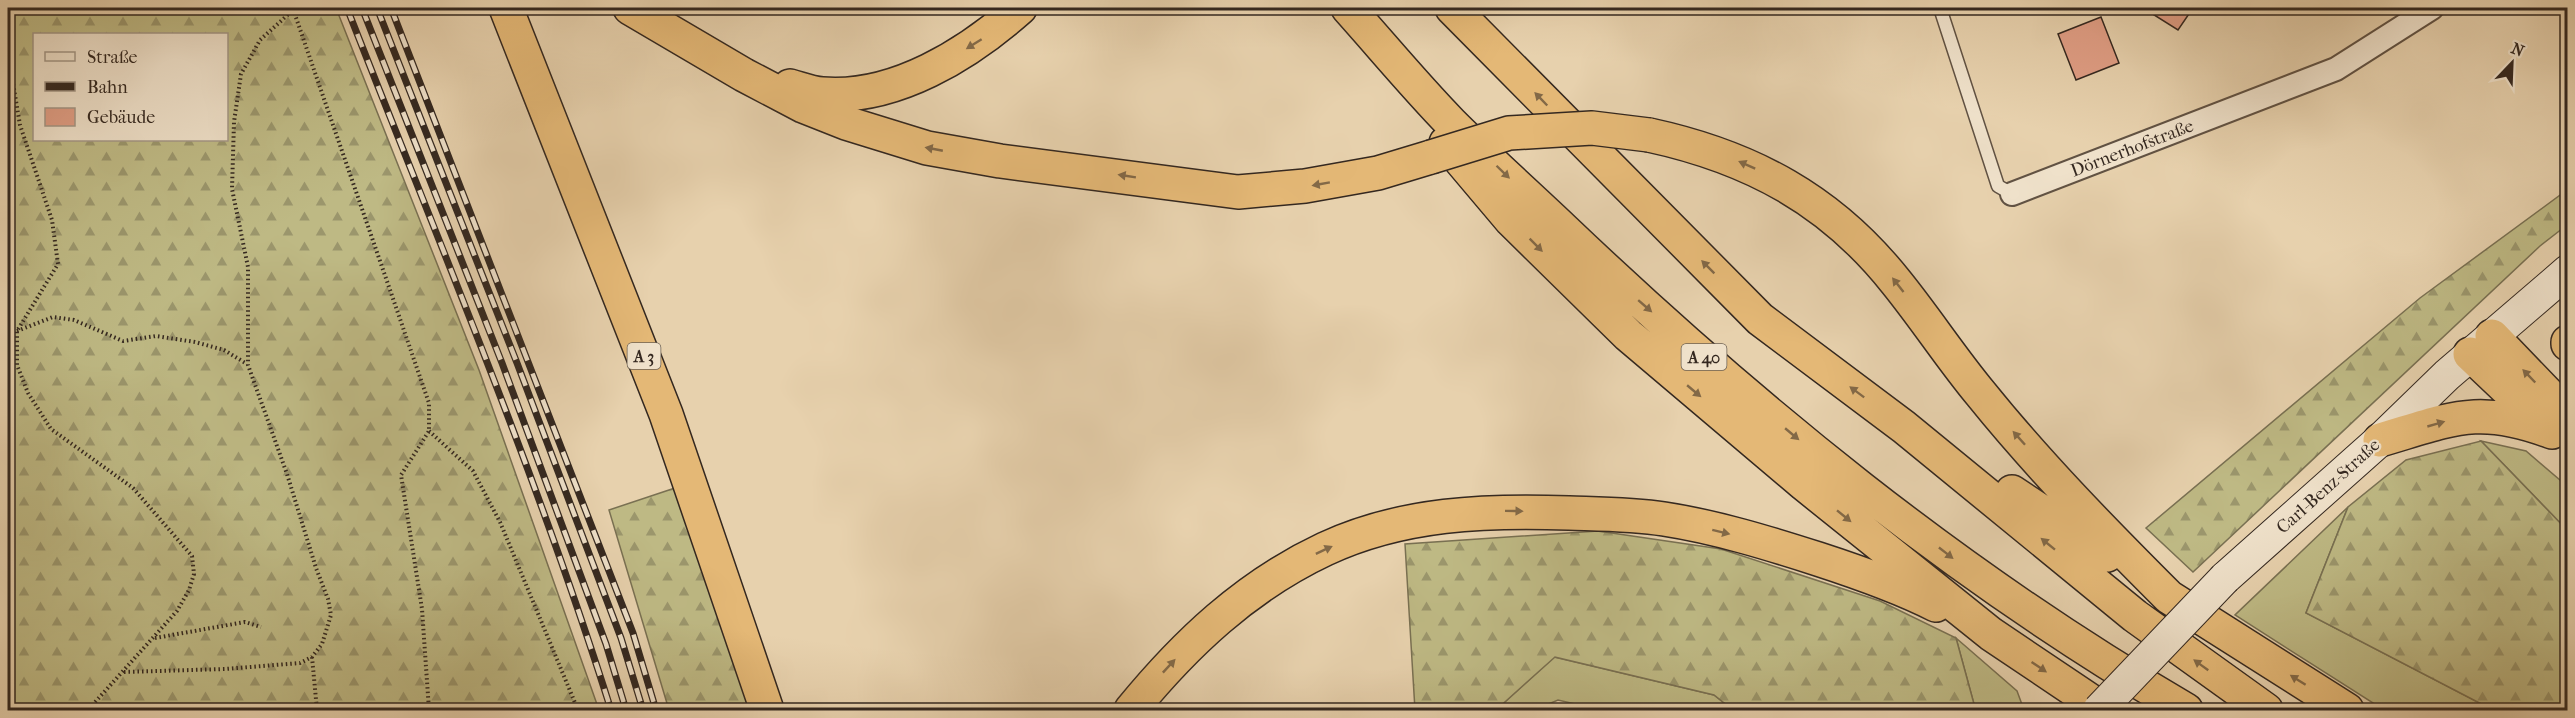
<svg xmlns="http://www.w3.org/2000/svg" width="2575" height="718" font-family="'IM FELL French Canon',serif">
<defs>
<pattern id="forest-firs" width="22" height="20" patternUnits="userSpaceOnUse" patternTransform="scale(1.5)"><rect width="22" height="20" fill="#beb984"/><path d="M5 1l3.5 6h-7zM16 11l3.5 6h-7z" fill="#9b966c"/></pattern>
</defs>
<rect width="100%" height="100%" fill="#e7d1ad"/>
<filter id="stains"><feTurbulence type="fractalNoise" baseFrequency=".00333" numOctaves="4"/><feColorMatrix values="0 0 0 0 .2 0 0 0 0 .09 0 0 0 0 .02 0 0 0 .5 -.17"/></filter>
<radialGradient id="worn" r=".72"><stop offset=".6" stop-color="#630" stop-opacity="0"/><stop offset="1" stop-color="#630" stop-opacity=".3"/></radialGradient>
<!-- grass -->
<path fill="#beb984" stroke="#797052" stroke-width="1.5" d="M 2481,441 L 2526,451 L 2567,486 L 2567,530 Z
M 2348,507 L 2306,613 L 2493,710 L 2384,710 L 2235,615 Z
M 1956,638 L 2017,691 L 2024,710 L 1967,710 L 1974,704 Z
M 1554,657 L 1714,695 L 1733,710 L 1601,710 L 1558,700 L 1534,710 L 1496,710 Z"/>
<!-- forest -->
<path fill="url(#forest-firs)" stroke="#797052" stroke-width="1.5" fill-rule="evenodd" d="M 8,8 L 336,8 L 479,370 L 599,710 L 8,710 ZM 34,34 L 226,34 L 226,140 L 34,140 Z
M 2567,190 L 2567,225 L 2540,246 L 2193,572 L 2146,528 L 2420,298 Z
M 2481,441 L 2567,530 L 2567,710 L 2493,710 L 2306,613 L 2348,507 L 2406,460 Z
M 675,488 L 743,684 L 749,710 L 669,710 L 609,510 Z
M 1598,531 L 1721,549 L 1880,601 L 1956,638 L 1974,704 L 1967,710 L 1733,710 L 1714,695 L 1555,657 L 1496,710 L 1415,710 L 1405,544 Z"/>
<!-- building -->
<path fill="#e09e85" stroke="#342820" stroke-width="1.5" d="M 2143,8 L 2193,8 L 2178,30 Z
M 2101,17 L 2119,63 L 2076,80 L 2058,34 Z"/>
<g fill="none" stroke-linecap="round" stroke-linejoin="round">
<defs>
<path id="lane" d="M 1940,8 L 1998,186 L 2012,194"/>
<path id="street" d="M 2012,194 L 2336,69 L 2432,8"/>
<path id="secondary" d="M 2225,578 L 2380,440 L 2447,375 L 2568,271"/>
<path id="highway" d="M 506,8 L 666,414 L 767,710
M 630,8 L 744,75 L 803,106 L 846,123 L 927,148 L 1000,161 L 1238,192 L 1305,186 L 1378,173 L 1431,157
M 1348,8 C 1382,46 1415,86 1451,123 C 1487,159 1526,194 1563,229 C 1753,410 1959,578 2186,710
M 1452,8 L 1760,319 L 1904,427 L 2135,616 L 2266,710
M 790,86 C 801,89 811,93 822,94 C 895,100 968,54 1020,8
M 1649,135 C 1751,157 1831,200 1896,282 C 1926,319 1951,358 1981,394 C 2039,466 2104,532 2169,597
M 1446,143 L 1511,220 L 1628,335 L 1804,484 L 1991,634 L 2104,710
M 2492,336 L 2568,415
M 2568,342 L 2568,344
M 2470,354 L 2547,427
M 2380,440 C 2452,419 2478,404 2552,432
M 2012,492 L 2107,555
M 2169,597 L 2347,710
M 1131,710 C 1185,644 1246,586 1325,549 C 1402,513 1486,510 1569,513 C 1600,514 1633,514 1664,519 C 1716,527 1768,543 1818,559 C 1858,572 1899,586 1936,605"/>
</defs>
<!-- lane casing -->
<use href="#lane" stroke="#615243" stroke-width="15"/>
<!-- street casing -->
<use href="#street" stroke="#615243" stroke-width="26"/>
<!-- secondary casing -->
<use href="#secondary" stroke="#342820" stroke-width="34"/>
<!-- highway casing -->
<use href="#highway" stroke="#342820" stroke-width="36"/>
<!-- path -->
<path stroke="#342820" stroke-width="4" stroke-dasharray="1.5 3" stroke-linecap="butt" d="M 293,9 L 429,403 L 429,431 L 401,475 L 422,609 L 429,710
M 8,53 L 20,125 L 52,220 L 58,264 L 17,331 L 17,365 L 28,393 L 51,429 L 133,488 L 192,556 L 194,574 L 189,590 L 177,611 L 88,710
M 17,331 L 53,317 L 74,320 L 123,341 L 156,336 L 195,342 L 224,350 L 247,364
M 429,431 L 473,471 L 500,522 L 578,710
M 155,638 L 245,622 L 261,627
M 312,657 L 317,710
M 124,672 L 225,669 L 300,663 L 312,657 L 322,644 L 331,615 L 328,599 L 316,568 L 287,474 L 248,365 L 248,267 L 232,189 L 234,122 L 241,74 L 260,40 L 293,10"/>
<!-- lane -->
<use href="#lane" stroke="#efe1ca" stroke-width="12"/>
<!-- street -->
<use href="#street" stroke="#efe1ca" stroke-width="22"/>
<!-- secondary -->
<use href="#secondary" stroke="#efe1ca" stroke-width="32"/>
<!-- highway -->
<use href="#highway" stroke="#e4b876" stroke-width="33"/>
<defs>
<path id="rail" d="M 347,8 C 438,240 536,472 611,710
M 362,8 L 502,363 L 606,644 L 626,710
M 377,8 L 517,363 L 621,638 L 643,710
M 391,8 L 633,633 L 656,710"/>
</defs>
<!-- rail casing -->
<use href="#rail" stroke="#342820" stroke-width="7"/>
<!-- rail -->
<use href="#rail" stroke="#efe1ca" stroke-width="4.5" stroke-dasharray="14" stroke-linecap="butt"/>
<defs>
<path id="secondary-bridge" d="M 2099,710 L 2225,578"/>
<path id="highway-bridge" d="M 1431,157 L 1509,133 L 1592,128 L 1649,135"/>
</defs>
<!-- secondary-bridge casing -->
<use href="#secondary-bridge" stroke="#342820" stroke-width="34" stroke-linecap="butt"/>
<!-- highway-bridge casing -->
<use href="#highway-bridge" stroke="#342820" stroke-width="36" stroke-linecap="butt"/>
<!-- secondary-bridge -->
<use href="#secondary-bridge" stroke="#efe1ca" stroke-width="32"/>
<!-- highway-bridge -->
<use href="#highway-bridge" stroke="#e4b876" stroke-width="33"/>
</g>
<!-- one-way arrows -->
<defs><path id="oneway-solid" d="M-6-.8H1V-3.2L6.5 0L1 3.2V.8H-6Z" transform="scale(1.5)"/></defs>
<g fill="#836947">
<use href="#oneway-solid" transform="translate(974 44) rotate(148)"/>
<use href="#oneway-solid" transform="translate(1541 99) rotate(-134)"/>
<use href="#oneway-solid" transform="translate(934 149) rotate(-169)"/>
<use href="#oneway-solid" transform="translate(1747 165) rotate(-156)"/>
<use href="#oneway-solid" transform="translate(1503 172) rotate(44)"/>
<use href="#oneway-solid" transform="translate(1127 176) rotate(-171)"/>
<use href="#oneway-solid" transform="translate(1321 184) rotate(170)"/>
<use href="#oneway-solid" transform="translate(1536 245) rotate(45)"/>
<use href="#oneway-solid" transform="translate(1708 267) rotate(-135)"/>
<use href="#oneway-solid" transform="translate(1898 285) rotate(-128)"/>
<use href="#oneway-solid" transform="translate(1645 306) rotate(41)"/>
<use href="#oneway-solid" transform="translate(2529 376) rotate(-134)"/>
<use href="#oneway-solid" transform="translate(1694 391) rotate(40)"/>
<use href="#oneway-solid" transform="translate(1857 392) rotate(-143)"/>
<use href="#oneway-solid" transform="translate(2436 424) rotate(-16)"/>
<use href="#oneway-solid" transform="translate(1792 434) rotate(40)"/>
<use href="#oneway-solid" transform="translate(2019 438) rotate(-132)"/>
<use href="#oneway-solid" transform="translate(1514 511) rotate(1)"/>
<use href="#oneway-solid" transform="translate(1844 516) rotate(39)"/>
<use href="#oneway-solid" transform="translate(1721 532) rotate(14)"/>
<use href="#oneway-solid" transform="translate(2048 544) rotate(-141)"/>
<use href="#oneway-solid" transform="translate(1324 550) rotate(-25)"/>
<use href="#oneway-solid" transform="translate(1946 553) rotate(38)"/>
<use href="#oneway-solid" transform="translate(2201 665) rotate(-144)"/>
<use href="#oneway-solid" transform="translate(1169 666) rotate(-47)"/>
<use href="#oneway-solid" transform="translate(2039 667) rotate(34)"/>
<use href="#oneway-solid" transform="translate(2298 680) rotate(-148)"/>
</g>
<g text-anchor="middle" stroke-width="4.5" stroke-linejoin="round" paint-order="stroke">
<!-- shield labels -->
<g fill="#efe1ca" stroke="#6c6053" stroke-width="1.5">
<rect x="627.5" y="343" width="33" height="26" rx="4.5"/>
<rect x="1681.5" y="344" width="45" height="26" rx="4.5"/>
</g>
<g font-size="16" font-weight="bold" fill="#342820">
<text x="644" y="362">A 3</text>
<text x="1704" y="363">A 40</text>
</g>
<!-- street labels -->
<g font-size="18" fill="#342820" stroke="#efe1ca">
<text transform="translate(2132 148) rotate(-21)" y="6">Dörnerhofstraße</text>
<text transform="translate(2328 486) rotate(-42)" y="6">Carl-Benz-Straße</text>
</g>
</g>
<!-- margin -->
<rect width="2575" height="718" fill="none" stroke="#e7d1ad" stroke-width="30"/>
<rect x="9" y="9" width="2557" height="700" fill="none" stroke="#342820" stroke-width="3"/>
<rect x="15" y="15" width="2545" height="688" fill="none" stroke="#342820" stroke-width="1.5"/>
<!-- legend -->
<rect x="33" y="33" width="195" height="108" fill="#efe1ca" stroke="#a49786" stroke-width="1.5"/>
<rect x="45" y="52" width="30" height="9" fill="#efe1ca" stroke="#a49786" stroke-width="1.5"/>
<text x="87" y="63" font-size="18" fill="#342820">Straße</text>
<rect x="45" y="82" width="30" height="9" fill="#342820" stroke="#a49786" stroke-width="1.5"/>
<text x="87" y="93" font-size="18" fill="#342820">Bahn</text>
<rect x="45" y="108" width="30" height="18" fill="#e09e85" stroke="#a49786" stroke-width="1.5"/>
<text x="87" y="123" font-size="18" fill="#342820">Gebäude</text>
<!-- north arrow -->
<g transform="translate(2512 63) rotate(23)" stroke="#efe1ca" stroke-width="4.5" paint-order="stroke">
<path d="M0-4.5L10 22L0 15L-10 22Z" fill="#342820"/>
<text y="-9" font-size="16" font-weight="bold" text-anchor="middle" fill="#342820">N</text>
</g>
<rect width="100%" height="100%" filter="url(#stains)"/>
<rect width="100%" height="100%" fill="url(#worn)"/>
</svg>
